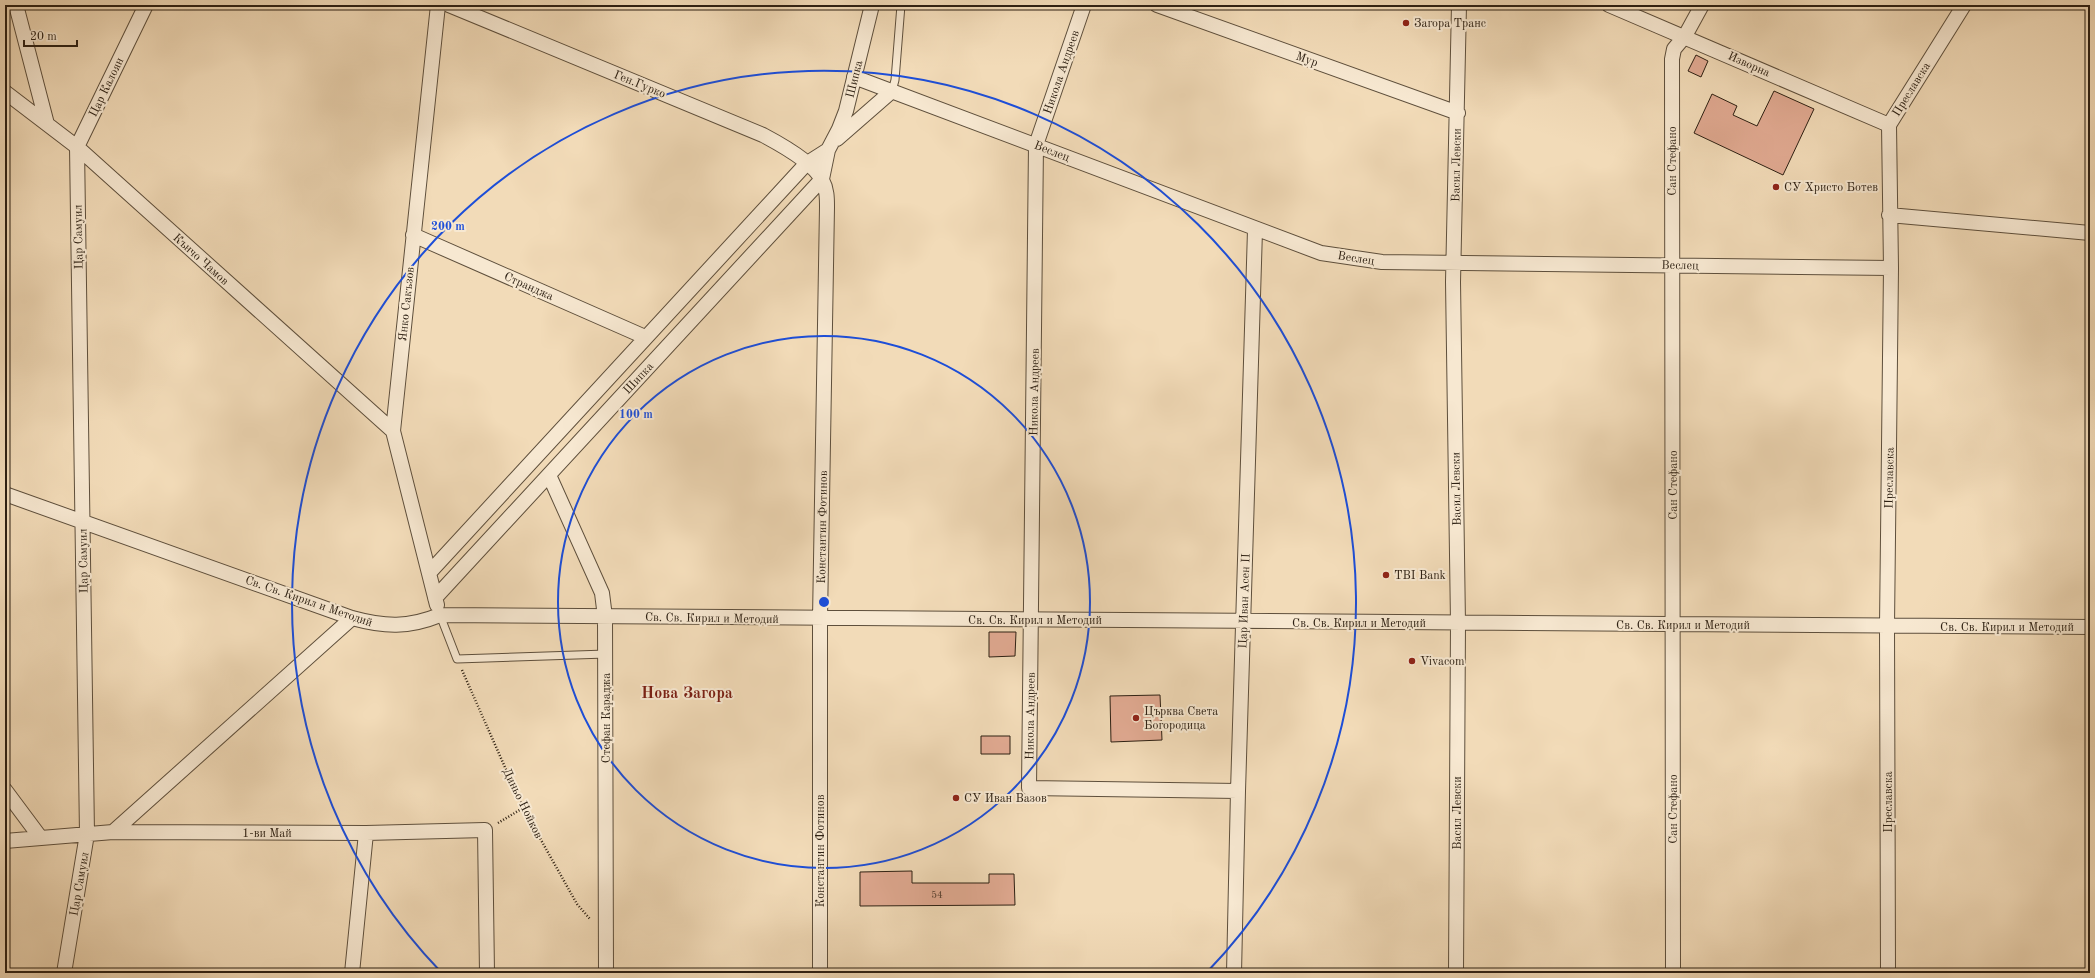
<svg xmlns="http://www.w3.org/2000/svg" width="2095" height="978" font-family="'Old Standard TT',serif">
<rect width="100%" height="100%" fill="#f2dbb8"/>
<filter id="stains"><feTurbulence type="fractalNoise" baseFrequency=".005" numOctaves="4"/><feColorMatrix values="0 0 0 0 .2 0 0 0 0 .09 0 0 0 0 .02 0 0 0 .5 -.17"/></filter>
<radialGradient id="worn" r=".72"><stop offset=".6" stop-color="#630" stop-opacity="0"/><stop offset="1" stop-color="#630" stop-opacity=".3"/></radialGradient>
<!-- building -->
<path fill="#e1aa92" stroke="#2d2013" d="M 1696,55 L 1708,61 L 1701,77 L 1688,71 Z
M 1774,91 L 1814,109 L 1783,175 L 1694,133 L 1712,94 L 1737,106 L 1733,115 L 1757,126 Z
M 989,632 L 1016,632 L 1015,656 L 989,657 Z
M 1160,695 L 1162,740 L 1111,742 L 1110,696 Z
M 981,736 L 1010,736 L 1010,754 L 981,754 Z
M 912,871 L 912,883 L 989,883 L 989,874 L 1014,874 L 1015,905 L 860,906 L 860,872 Z"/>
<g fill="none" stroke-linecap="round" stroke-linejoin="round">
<defs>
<path id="lane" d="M 892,91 L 895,80 L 901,5
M 440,615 L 457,659 L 606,654"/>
<path id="street" d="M 16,5 L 47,124
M 449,5 L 763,135 C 780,144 814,163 822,180 C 827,189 827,198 827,207 L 820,619 L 820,973
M 1084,5 L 1036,145 L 1029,788 L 1238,791
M 1157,5 L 1458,113
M 1609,5 L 1889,125
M 854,77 L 1321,253 L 1382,262 L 1891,268
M 5,92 L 77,147 L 393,431
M 837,139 L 892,91
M 1889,215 L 2090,233
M 413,235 L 645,337
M 549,475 L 602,593 L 605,617 L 606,973
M 5,494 L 352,618 C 385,627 408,628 440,615 L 2090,627
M 429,573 L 806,164 L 828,150
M 435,598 L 822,179 L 828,150 L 839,129 L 846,111 L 872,5
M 437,605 L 393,431 L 438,5
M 5,790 L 40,837
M 113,832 L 352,618
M 5,841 L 113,832 L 366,833 L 485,830 L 487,973
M 64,973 L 87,834 L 77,147 L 146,5
M 352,973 L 366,833
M 1234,973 L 1238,791 L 1255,230
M 1456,973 L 1458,623 L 1453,282 L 1459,5
M 1673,973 L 1672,59 L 1674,49 L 1685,36 L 1702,5
M 1888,973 L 1887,626 L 1891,268 L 1889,125 L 1964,5"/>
</defs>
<!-- lane casing -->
<use href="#lane" stroke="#5e4f3c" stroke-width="9"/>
<!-- street casing -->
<use href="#street" stroke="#5e4f3c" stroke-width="16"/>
<!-- path -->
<path stroke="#2d2013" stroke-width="2.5" stroke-dasharray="1 2" stroke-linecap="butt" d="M 462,670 L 523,808 L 577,904 L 590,919
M 498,823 L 523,808"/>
<!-- lane -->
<use href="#lane" stroke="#f7e8d1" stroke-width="7"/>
<!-- street -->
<use href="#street" stroke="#f7e8d1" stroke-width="14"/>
</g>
<!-- distance rings -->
<g fill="none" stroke="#1d4ed8" stroke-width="2">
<circle cx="824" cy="602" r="266"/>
<path d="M441 972A532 532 0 1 1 1207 972"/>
</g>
<!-- markers -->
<g fill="#8f2418" stroke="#f7e8d1" stroke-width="1.5">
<circle cx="1406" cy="23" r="4"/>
<circle cx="1776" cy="187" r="4"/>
<circle cx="1386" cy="575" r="4"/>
<circle cx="1412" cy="661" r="4"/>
<circle cx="1136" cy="718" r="4"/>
<circle cx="956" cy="798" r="4"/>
</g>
<g text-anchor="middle" stroke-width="4" stroke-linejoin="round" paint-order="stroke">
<!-- number labels -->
<g font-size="10" fill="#5a4233">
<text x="937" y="898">54</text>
</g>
<!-- poi labels -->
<g font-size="12" fill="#2d2013" stroke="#f7e8d1" text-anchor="start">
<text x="1414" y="27">Загора Транс</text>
<text x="1784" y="191">СУ Христо Ботев</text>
<text x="1394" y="579">TBI Bank</text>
<text x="1420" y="665">Vivacom</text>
<text x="1144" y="715">Църква Света<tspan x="1144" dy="14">Богородица</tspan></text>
<text x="964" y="802">СУ Иван Вазов</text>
</g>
<!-- street labels -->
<g font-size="12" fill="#2d2013" stroke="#f7e8d1">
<text transform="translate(1307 59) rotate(20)" y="4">Мур</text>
<text transform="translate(1749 64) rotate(24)" y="4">Изворна</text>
<text transform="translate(1061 72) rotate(-71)" y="4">Никола Андреев</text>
<text transform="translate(854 79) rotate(-76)" y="4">Шипка</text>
<text transform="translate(640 84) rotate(22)" y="4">Ген.Гурко</text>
<text transform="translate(106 87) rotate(-64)" y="4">Цар Калоян</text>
<text transform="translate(1911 89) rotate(-58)" y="4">Преславска</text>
<text transform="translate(1052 151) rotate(21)" y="4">Веслец</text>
<text transform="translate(1672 161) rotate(-90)" y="4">Сан Стефано</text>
<text transform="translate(1456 165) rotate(-89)" y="4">Васил Левски</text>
<text transform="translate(78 237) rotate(-91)" y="4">Цар Самуил</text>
<text transform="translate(1356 258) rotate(9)" y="4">Веслец</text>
<text transform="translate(201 259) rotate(42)" y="4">Кънчо Чамов</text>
<text transform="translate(1680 265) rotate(1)" y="4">Веслец</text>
<text transform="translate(529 286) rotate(24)" y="4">Странджа</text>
<text transform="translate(406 304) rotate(-84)" y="4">Янко Сакъзов</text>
<text transform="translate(638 378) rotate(-47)" y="4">Шипка</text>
<text transform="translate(1034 392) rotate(-89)" y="4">Никола Андреев</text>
<text transform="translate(1889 478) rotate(-89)" y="4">Преславска</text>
<text transform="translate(1673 485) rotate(-90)" y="4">Сан Стефано</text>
<text transform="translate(1456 489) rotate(-91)" y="4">Васил Левски</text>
<text transform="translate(822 527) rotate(-89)" y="4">Константин Фотинов</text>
<text transform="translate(83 561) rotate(-91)" y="4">Цар Самуил</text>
<text transform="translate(309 601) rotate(19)" y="4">Св. Св. Кирил и Методий</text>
<text transform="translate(1244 601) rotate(-88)" y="4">Цар Иван Асен II</text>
<text transform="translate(712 618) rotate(1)" y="4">Св. Св. Кирил и Методий</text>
<text x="1035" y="624">Св. Св. Кирил и Методий</text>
<text x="1359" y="627">Св. Св. Кирил и Методий</text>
<text x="1683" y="629">Св. Св. Кирил и Методий</text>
<text x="2007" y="631">Св. Св. Кирил и Методий</text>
<text transform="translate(1030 716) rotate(-89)" y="4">Никола Андреев</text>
<text transform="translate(606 718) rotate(-90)" y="4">Стефан Караджа</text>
<text transform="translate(1888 802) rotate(-90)" y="4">Преславска</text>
<text transform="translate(523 803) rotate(64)" y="4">Диньо Нойков</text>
<text transform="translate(1673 809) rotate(-90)" y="4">Сан Стефано</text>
<text transform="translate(1457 813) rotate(-90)" y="4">Васил Левски</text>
<text x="267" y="837">1-ви Май</text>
<text transform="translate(820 851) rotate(-90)" y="4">Константин Фотинов</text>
<text transform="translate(79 884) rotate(-80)" y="4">Цар Самуил</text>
</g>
<!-- district labels -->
<g font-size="16" font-weight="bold" fill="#7a1f14" stroke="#f7e8d1">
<text x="687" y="698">Нова Загора</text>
</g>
</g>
<circle cx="824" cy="602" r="6" fill="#1d4ed8" stroke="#f7e8d1" stroke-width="2"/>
<g font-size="12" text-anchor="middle" font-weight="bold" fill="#1d4ed8" stroke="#f7e8d1" stroke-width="4" stroke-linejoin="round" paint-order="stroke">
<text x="448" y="230">200 m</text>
<text x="636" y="418">100 m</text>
</g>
<!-- margin -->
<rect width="2095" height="978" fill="none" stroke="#f2dbb8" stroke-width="20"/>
<rect x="6" y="6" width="2083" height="966" fill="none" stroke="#2d2013" stroke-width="2"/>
<rect x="10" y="10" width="2075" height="958" fill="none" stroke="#2d2013"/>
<!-- scale -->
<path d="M24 40v6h53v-6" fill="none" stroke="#2d2013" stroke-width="2"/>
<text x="30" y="40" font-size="12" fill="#2d2013" stroke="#f7e8d1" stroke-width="3" paint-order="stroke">20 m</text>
<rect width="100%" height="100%" filter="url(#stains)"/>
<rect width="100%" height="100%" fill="url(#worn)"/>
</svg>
